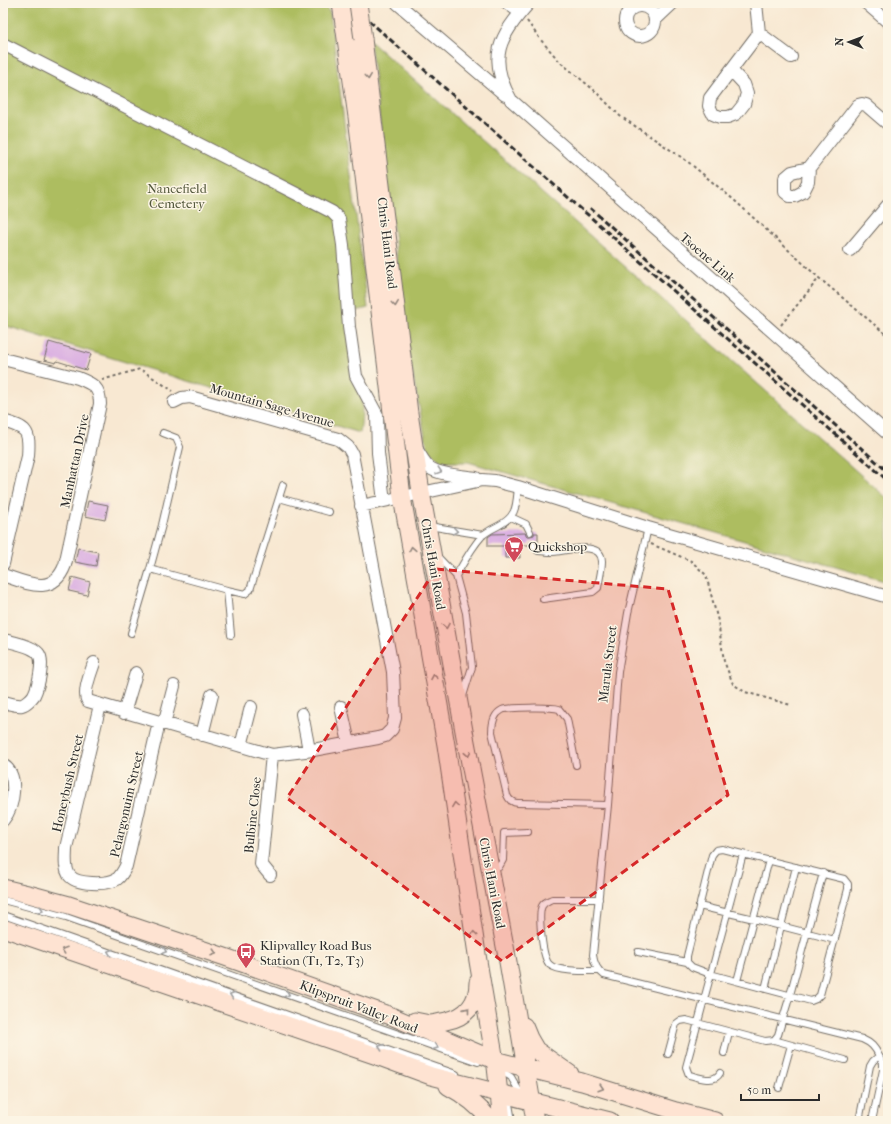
<svg xmlns="http://www.w3.org/2000/svg" width="891" height="1124" font-family="'IM FELL French Canon',serif">
<rect width="100%" height="100%" fill="#fcf5e5"/>
<filter id="ink" filterUnits="userSpaceOnUse"><feTurbulence type="fractalNoise" baseFrequency=".025" numOctaves="2"/><feDisplacementMap in="SourceGraphic" scale="8" xChannelSelector="R" yChannelSelector="G"/><feConvolveMatrix kernelMatrix="1 2 1 2 8 2 1 2 1" color-interpolation-filters="sRGB"/></filter>
<filter id="wash" filterUnits="userSpaceOnUse"><feTurbulence type="fractalNoise" baseFrequency=".012" numOctaves="4" result="noise"/><feDisplacementMap in="SourceGraphic" scale="16" xChannelSelector="R" yChannelSelector="G"/><feGaussianBlur stdDeviation="0.9" result="paint"/><feColorMatrix in="noise" values="0 0 0 0 0 0 0 0 0 0 0 0 0 0 0 0 0 1.4 0 .05"/><feComposite in="paint" operator="in"/></filter>
<g filter="url(#wash)">
<rect width="100%" height="100%" fill="#f8e8d2"/>
<!-- green -->
<path fill="#adbd60" stroke="#6c7446" d="M 3,3 L 323,3 L 330,13 L 368,308 L 352,312 C 358,352 366,394 360,433 L 3,325 Z
M 370,41 L 888,499 L 888,582 L 468,462 L 442,462 L 428,451 L 409,356 Z"/>
<g id="blocks">
<!-- building -->
<path fill="#dbb1e2" d="M 49,342 L 91,354 L 86,370 L 57,361 L 56,363 L 44,360 Z
M 88,501 L 108,505 L 105,520 L 85,516 Z
M 525,533 L 527,536 L 530,536 L 534,535 L 534,533 L 538,533 L 538,544 L 533,541 L 530,542 L 529,545 L 519,545 L 520,558 L 505,558 L 505,546 L 488,546 L 488,537 L 492,534 Z
M 78,548 L 98,552 L 96,566 L 75,562 Z
M 72,577 L 90,582 L 87,595 L 69,591 Z"/>
</g>
</g>
<g filter="url(#ink)">
<use href="#blocks" fill-opacity="0" stroke="#736d65" stroke-width="1"/>
<g fill="none" stroke-linecap="round" stroke-linejoin="round">
<defs>
<path id="lane" d="M 163,433 L 176,438 L 180,447 L 162,525 L 150,569 L 227,590 L 231,635
M 279,498 L 329,512
M 511,517 L 526,524 L 530,532
M 429,526 L 483,535
M 648,528 L 628,613 L 618,672 L 608,805 L 593,955 C 594,964 597,970 604,975 L 862,1039 C 871,1043 875,1047 879,1056
M 533,545 L 538,551 C 542,551 547,552 551,552 C 564,552 601,539 602,561 C 602,570 599,580 598,588 L 593,592 L 543,599
M 437,556 L 456,576 L 466,613 L 472,667 L 463,696
M 456,576 C 464,562 471,548 482,536 C 486,532 492,529 498,526 C 517,516 516,507 518,487
M 227,590 L 245,594 L 250,590 L 283,485
M 131,633 L 150,569
M 576,765 L 567,719 L 559,709 C 552,707 508,707 502,710 C 494,714 492,724 492,732 L 507,795 C 509,800 512,803 518,803 L 608,805
M 722,849 L 844,879 L 848,884 L 848,889 L 820,995 L 816,999 L 811,1001 L 710,974 L 692,967 L 687,962 L 687,956 L 712,855 L 716,850 Z
M 492,869 L 499,867 L 503,860 L 504,833 L 528,832
M 599,899 L 552,899 C 548,901 545,901 542,906 C 538,914 542,959 550,965 C 558,972 588,971 599,971
M 3,900 L 66,917 L 478,1062
M 699,906 L 754,919 L 835,940
M 3,915 L 456,1074
M 638,952 L 687,962
M 737,981 L 769,860
M 765,989 L 796,867
M 774,1040 L 845,1060
M 724,1053 L 729,1032
M 668,1054 L 676,1024 L 680,1021 L 686,1020 L 765,1041 L 774,1040 L 778,1035 L 790,995 L 823,873
M 498,1069 L 511,1077 L 522,1096
M 720,1073 C 714,1084 699,1077 689,1075 L 686,1067 L 743,854
M 779,1088 L 791,1045
M 508,1098 L 512,1121
M 859,1121 L 870,1066 L 873,1061 L 879,1056 L 883,1063 L 883,1070 L 872,1121"/>
<path id="street" d="M 397,3 L 505,95
M 507,3 L 520,12
M 529,3 C 499,36 487,59 511,100 L 888,434
M 866,3 L 888,22
M625 21a15 15 0 1 1 30 0a15 15 0 1 1-30 0Z
M 655,20 L 673,3
M 759,33 L 791,57
M 3,44 L 332,212 L 339,219 L 343,245 L 349,327 L 356,376 L 377,415 L 378,453 L 384,501
M 731,70 L 744,84 L 747,93 L 744,104 L 736,114 L 728,117 L 720,117 L 713,114 L 709,106 L 710,98 L 731,70 L 759,33 L 756,3
M 809,168 L 792,172 L 785,178 L 785,192 L 790,196 L 795,196 L 803,192 L 808,182 L 809,168 L 858,105 L 862,104 L 866,105 L 888,124
M 850,250 L 888,205
M 3,359 L 78,378 C 93,384 100,387 100,404 L 65,565 C 53,597 27,583 3,575
M 3,421 C 27,428 30,430 28,456 L 3,564
M 417,450 C 421,456 424,463 430,468 C 440,475 463,476 476,478
M 361,506 L 482,480 L 495,481 L 518,487 L 648,528 L 888,597
M 3,640 C 12,642 32,646 38,653 C 45,660 38,687 34,695 C 32,698 26,704 22,705 C 16,706 9,703 3,702
M 94,663 C 91,672 82,694 88,701 L 272,755 L 313,750 L 378,738 L 385,736 L 392,729 L 395,718 L 393,672 L 352,454 L 348,447 L 338,439 L 190,397 L 182,398 L 174,402
M 100,705 L 66,848 C 66,857 64,867 69,875 C 76,885 107,885 117,879 C 121,876 124,870 126,866 L 159,722
M 341,707 L 349,743
M 124,713 L 136,673
M 302,714 L 309,750
M 164,724 L 174,686
M 202,735 L 212,695
M 241,746 L 251,707
M 3,765 C 19,775 14,807 3,820
M 270,875 L 261,864 L 272,755"/>
<path id="secondary" d="M 341,3 L 357,117 L 402,497 L 446,745 L 478,961 L 496,1067 L 502,1121
M 363,39 L 409,413 L 421,492 L 466,742 L 508,962 L 535,1121
M 3,888 L 32,895 L 69,905 L 225,957 L 391,1016 L 494,1060 L 582,1082 L 676,1111 L 715,1121
M 3,928 L 377,1056 L 431,1076 L 610,1121
M 415,1021 C 420,1022 425,1023 430,1024 C 435,1024 441,1022 446,1021 C 466,1017 478,1004 478,982
M 524,1026 L 529,1038 L 536,1050 L 570,1074
M 448,1086 C 465,1095 479,1106 491,1121"/>
</defs>
<!-- lane casing -->
<use href="#lane" stroke="#736d65" stroke-width="8"/>
<!-- street casing -->
<use href="#street" stroke="#736d65" stroke-width="14"/>
<!-- secondary casing -->
<use href="#secondary" stroke="#736d65" stroke-width="19"/>
<!-- path -->
<path stroke="#736d65" stroke-width="2" stroke-dasharray="3 3" stroke-linecap="butt" d="M 527,21 L 540,39 L 560,62 L 594,90 L 620,116 L 687,161 L 734,200 L 819,278 L 888,336
M 781,325 L 819,278
M 102,380 L 140,369 L 173,391
M 651,544 L 691,561 L 706,575 L 718,621 L 724,661 L 733,684 L 745,692 L 791,705"/>
<!-- lane -->
<use href="#lane" stroke="#fff" stroke-width="6"/>
<!-- street -->
<use href="#street" stroke="#fff" stroke-width="12"/>
<!-- secondary -->
<use href="#secondary" stroke="#fee3d2" stroke-width="17"/>
<!-- rail -->
<path stroke="#2b2b2b" stroke-width="3" stroke-dasharray="6 3" stroke-linecap="butt" d="M 349,3 L 888,481
M 590,208 L 888,472"/>
<defs>
<path id="secondary-bridge" d="M 358,3 L 363,39"/>
</defs>
<!-- secondary-bridge casing -->
<use href="#secondary-bridge" stroke="#736d65" stroke-width="19" stroke-linecap="butt"/>
<!-- secondary-bridge -->
<use href="#secondary-bridge" stroke="#fee3d2" stroke-width="17"/>
</g>
<!-- one-way arrows -->
<defs><path id="oneway-chevron" d="M-2-3.5L2.5 0L-2 3.5" fill="none" stroke-width="1.6" stroke-linecap="round" stroke-linejoin="round"/></defs>
<g stroke="#94877e">
<use href="#oneway-chevron" transform="translate(368 77) rotate(83)"/>
<use href="#oneway-chevron" transform="translate(395 304) rotate(83)"/>
<use href="#oneway-chevron" transform="translate(412 549) rotate(-100)"/>
<use href="#oneway-chevron" transform="translate(446 626) rotate(80)"/>
<use href="#oneway-chevron" transform="translate(434 677) rotate(-100)"/>
<use href="#oneway-chevron" transform="translate(468 754) rotate(79)"/>
<use href="#oneway-chevron" transform="translate(455 805) rotate(-98)"/>
<use href="#oneway-chevron" transform="translate(474 934) rotate(-98)"/>
<use href="#oneway-chevron" transform="translate(64 950) rotate(-161)"/>
<use href="#oneway-chevron" transform="translate(214 953) rotate(18)"/>
<use href="#oneway-chevron" transform="translate(467 1010) rotate(-51)"/>
<use href="#oneway-chevron" transform="translate(601 1088) rotate(17)"/>
</g>
<g stroke="#a0a0a0">
<use href="#oneway-chevron" transform="translate(439 471) rotate(18)"/>
<use href="#oneway-chevron" transform="translate(455 531) rotate(9)"/>
<use href="#oneway-chevron" transform="translate(41 910) rotate(15)"/>
<use href="#oneway-chevron" transform="translate(164 951) rotate(19)"/>
<use href="#oneway-chevron" transform="translate(110 952) rotate(-161)"/>
<use href="#oneway-chevron" transform="translate(287 994) rotate(19)"/>
<use href="#oneway-chevron" transform="translate(232 995) rotate(-161)"/>
<use href="#oneway-chevron" transform="translate(381 1047) rotate(-160)"/>
<use href="#oneway-chevron" transform="translate(436 1047) rotate(20)"/>
</g>
</g>
<!-- marked area -->
<path fill="#d62828" fill-opacity="0.2" stroke="#d62828" stroke-width="3" stroke-dasharray="8 5" stroke-linejoin="round" d="M 436,569 L 668,589 L 728,795 L 502,961 L 287,798 Z"/>
<!-- icons -->
<defs>
<symbol id="supermarket-pin" viewBox="-11 -11 22 30"><path d="M0 17L-7.5 6A9.5 9.5 0 1 1 7.5 6Z" fill="#d1495b" stroke="#fcf5e5"/><path d="M-6-5.5h2.5l.6 2H6L4.5 2H-2.5L-4.4-4H-6ZM-1.5 3.2a1.3 1.3 0 1 0 .1 0ZM3 3.2a1.3 1.3 0 1 0 .1 0Z" fill="#fff"/></symbol>
<symbol id="bus-pin" viewBox="-11 -11 22 30"><path d="M0 17L-7.5 6A9.5 9.5 0 1 1 7.5 6Z" fill="#d1495b" stroke="#fcf5e5"/><path d="M-5-6H5V4H4V6H2V4H-2V6H-4V4H-5ZM-3.5-4V0h7V-4ZM-3.5 1.2v1.5H-2V1.2ZM2 1.2v1.5H3.5V1.2Z" fill="#fff"/></symbol>
</defs>
<g fill-rule="evenodd">
<use href="#supermarket-pin" x="503" y="535" width="22" height="30"/>
<use href="#bus-pin" x="235" y="941" width="22" height="30"/>
</g>
<g text-anchor="middle" stroke-width="3" stroke-linejoin="round" paint-order="stroke">
<!-- park labels -->
<g font-size="13" fill="#52573b" stroke="#fcf5e5">
<text x="177" y="193">Nancefield<tspan x="177" dy="15">Cemetery</tspan></text>
</g>
<!-- street labels -->
<g font-size="13" fill="#2b2b2b" stroke="#fcf5e5">
<text transform="translate(388 243) rotate(83)" y="5">Chris Hani Road</text>
<text transform="translate(708 257) rotate(41)" y="5">Tsoene Link</text>
<text transform="translate(272 405) rotate(16)" y="5">Mountain Sage Avenue</text>
<text transform="translate(74 461) rotate(-78)" y="5">Manhattan Drive</text>
<text transform="translate(434 564) rotate(80)" y="5">Chris Hani Road</text>
<text transform="translate(607 664) rotate(-83)" y="5">Marula Street</text>
<text transform="translate(67 783) rotate(-77)" y="5">Honeybush Street</text>
<text transform="translate(126 804) rotate(-77)" y="5">Pelargonuim Street</text>
<text transform="translate(252 815) rotate(-84)" y="5">Bulbine Close</text>
<text transform="translate(493 883) rotate(79)" y="5">Chris Hani Road</text>
<text transform="translate(359 1006) rotate(21)" y="5">Klipspruit Valley Road</text>
</g>
<!-- poi labels -->
<g font-size="13" fill="#2b2b2b" stroke="#fcf5e5" text-anchor="start">
<text x="528" y="551">Quickshop</text>
<text x="260" y="950">Klipvalley Road Bus<tspan x="260" dy="15">Station (T1, T2, T3)</tspan></text>
</g>
</g>
<!-- margin -->
<rect width="891" height="1124" fill="none" stroke="#fcf5e5" stroke-width="16"/>
<!-- north arrow -->
<g transform="translate(849 42) rotate(271)" stroke="#fcf5e5" stroke-width="3" paint-order="stroke">
<path d="M0-3L7 15L0 10L-7 15Z" fill="#2b2b2b"/>
<text y="-6" font-size="11" font-weight="bold" text-anchor="middle" fill="#2b2b2b">N</text>
</g>
<!-- scale -->
<path d="M741 1094v6h78v-6" fill="none" stroke="#2b2b2b" stroke-width="2"/>
<text x="747" y="1094" font-size="12" fill="#2b2b2b" stroke="#fcf5e5" stroke-width="3" paint-order="stroke">50 m</text>
</svg>
